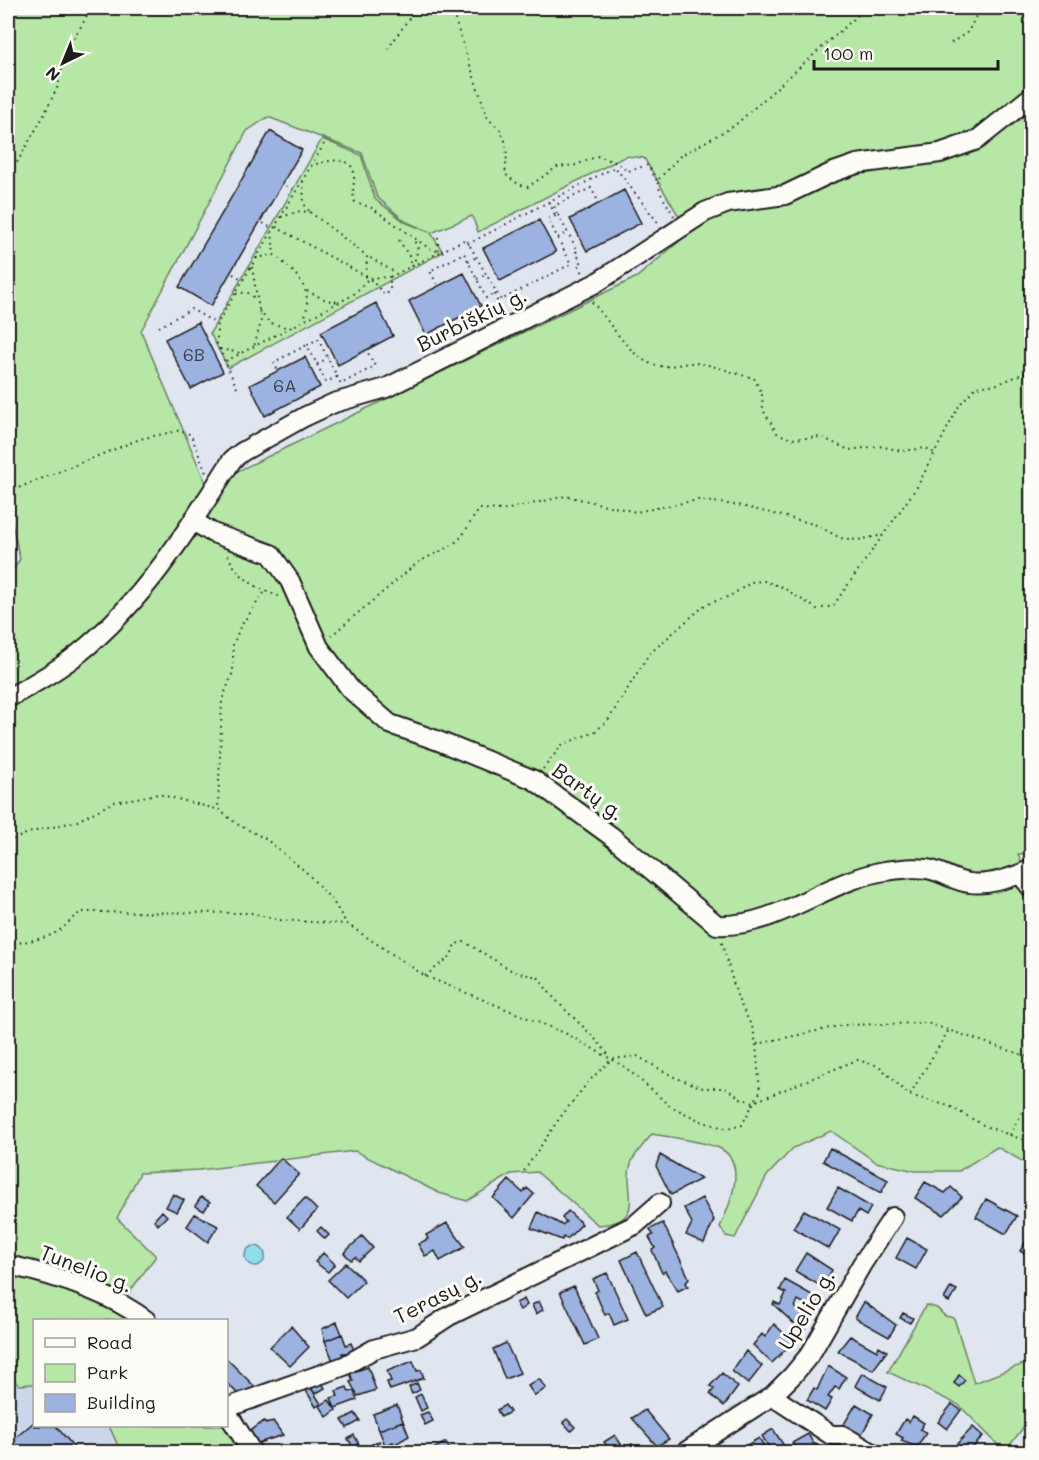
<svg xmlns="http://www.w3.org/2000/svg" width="1039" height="1460" font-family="Mali,sans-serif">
<rect width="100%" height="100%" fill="#e0e6f0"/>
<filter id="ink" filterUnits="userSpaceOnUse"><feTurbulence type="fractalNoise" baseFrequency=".0167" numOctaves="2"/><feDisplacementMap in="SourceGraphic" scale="12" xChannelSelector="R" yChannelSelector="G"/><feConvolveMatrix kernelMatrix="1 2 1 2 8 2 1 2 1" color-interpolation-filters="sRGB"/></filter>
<g filter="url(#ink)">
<!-- built -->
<path fill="#ccd6eb" d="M 8,1375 L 19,1385 L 34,1384 L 34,1426 L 109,1426 L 121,1452 L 8,1452 Z"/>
<!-- green -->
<path fill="#b6e7a6" stroke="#698261" stroke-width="1.5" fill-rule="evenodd" d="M 8,8 L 1031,8 L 1032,853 L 1018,854 L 1032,893 L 1031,1166 L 997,1147 L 959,1171 L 915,1171 L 876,1162 L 831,1131 L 793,1148 L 767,1176 L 735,1238 L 726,1236 L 720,1227 C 729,1207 748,1164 721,1149 C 708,1142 668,1137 652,1134 C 646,1142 637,1151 632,1161 C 620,1187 651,1222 598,1225 L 537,1172 L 511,1174 L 467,1201 L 439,1193 L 355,1151 L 199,1170 L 140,1173 L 117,1218 L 156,1256 L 128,1294 L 77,1274 L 8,1257 L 8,578 L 20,559 L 11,519 L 8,518 ZM 268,117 L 362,153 L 377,197 L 405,221 L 429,232 L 405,222 L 375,199 L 361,155 L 322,139 L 210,333 L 228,368 L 443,252 L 431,233 L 472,216 L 478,232 L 626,156 L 644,158 L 689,233 L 637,277 L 207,486 L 141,331 L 247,131 Z
M 8,1275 C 56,1285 94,1299 138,1320 L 34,1320 L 34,1384 L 19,1385 L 8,1375 Z
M 926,1305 L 937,1308 L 945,1316 L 954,1318 L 974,1383 L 1031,1361 L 1031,1417 L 1008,1448 L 1003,1450 L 959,1405 L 888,1372 Z
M 109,1426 L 226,1426 L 246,1452 L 121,1452 Z"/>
<!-- water -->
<path fill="#90dfef" stroke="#62919b" stroke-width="1.5" d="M245 1256a10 10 0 1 1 20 0a10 10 0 1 1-20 0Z"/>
<!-- building -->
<path fill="#9cb2e0" stroke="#1c1c1c" stroke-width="1.5" d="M 270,131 L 302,150 L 211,306 L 179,287 Z
M 624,190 L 641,223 L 587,251 L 570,219 Z
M 539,220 L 556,252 L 500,281 L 483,248 Z
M 464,273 L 481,306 L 426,335 L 409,301 Z
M 376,303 L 393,336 L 338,365 L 321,332 Z
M 198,322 L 223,372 L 191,389 L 165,339 Z
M 305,357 L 320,387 L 265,416 L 250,385 Z
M 830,1148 L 888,1180 L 881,1193 L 823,1161 Z
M 660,1155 L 701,1179 L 671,1195 L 656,1166 Z
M 281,1158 L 299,1174 L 274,1202 L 256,1186 Z
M 509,1180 L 523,1193 L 527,1188 L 534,1194 L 514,1218 L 493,1198 Z
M 925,1182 L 945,1193 L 951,1187 L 962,1197 L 944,1215 L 915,1198 Z
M 838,1188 L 871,1207 L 866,1216 L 858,1211 L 852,1221 L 827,1207 Z
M 173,1194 L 184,1200 L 177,1212 L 166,1207 Z
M 201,1197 L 210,1202 L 204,1211 L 195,1206 Z
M 305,1198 L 317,1210 L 300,1229 L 287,1217 Z
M 702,1198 L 714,1220 L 704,1243 L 686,1235 L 692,1223 L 684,1208 Z
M 986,1199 L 1017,1216 L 1006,1234 L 976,1217 Z
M 804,1210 L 840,1230 L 829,1249 L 793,1228 Z
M 162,1211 L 167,1216 L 158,1225 L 154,1220 Z
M 568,1211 L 582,1224 L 567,1239 L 563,1237 L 562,1240 L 531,1228 L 538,1212 L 562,1225 L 566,1222 L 562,1218 Z
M 195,1214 L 218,1226 L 208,1242 L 187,1226 Z
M 447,1223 L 465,1247 L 440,1261 L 435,1251 L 425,1256 L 418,1244 L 428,1239 L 426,1235 Z
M 663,1223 L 689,1278 L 686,1283 L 688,1286 L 678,1291 L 665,1271 L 662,1273 L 652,1250 L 655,1248 L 649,1237 L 653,1235 L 650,1229 Z
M 321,1227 L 329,1235 L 325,1239 L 317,1231 Z
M 1032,1232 L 1032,1258 L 1020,1251 Z
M 362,1236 L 373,1248 L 359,1261 L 355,1257 L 351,1260 L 344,1253 Z
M 907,1238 L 927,1249 L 916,1269 L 896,1258 Z
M 637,1252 L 663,1307 L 646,1314 L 621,1260 Z
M 323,1253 L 335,1264 L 328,1272 L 315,1262 Z
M 806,1253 L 832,1270 L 827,1280 L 823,1278 L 819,1285 L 795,1271 Z
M 346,1263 L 364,1281 L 346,1298 L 328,1280 Z
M 607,1273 L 628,1319 L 614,1325 L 609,1313 L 605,1315 L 595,1292 L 598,1290 L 593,1279 Z
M 785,1280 L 821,1300 L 816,1310 L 798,1300 L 795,1307 L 809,1321 L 803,1332 L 773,1304 L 774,1302 L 780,1305 L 786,1293 L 780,1290 Z
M 574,1286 L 598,1339 L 585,1345 L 560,1292 Z
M 951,1287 L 957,1290 L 949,1302 L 944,1299 Z
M 524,1299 L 527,1305 L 520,1310 L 516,1303 Z
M 539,1301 L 543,1310 L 536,1314 L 532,1305 Z
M 864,1302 L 896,1325 L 889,1337 L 855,1318 Z
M 903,1313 L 913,1318 L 910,1323 L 900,1318 Z
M 337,1322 L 342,1334 L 325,1341 L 322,1329 Z
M 774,1324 L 793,1342 L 772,1363 L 753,1345 L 762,1334 L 765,1337 Z
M 291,1326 L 309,1347 L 290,1366 L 270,1347 Z
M 342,1334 L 346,1345 L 351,1343 L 355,1353 L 342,1353 L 345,1359 L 334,1363 L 325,1341 Z
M 850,1336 L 877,1351 L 879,1346 L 887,1351 L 873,1370 L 838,1351 Z
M 506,1343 L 520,1373 L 505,1379 L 493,1349 Z
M 746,1351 L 762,1366 L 748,1384 L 732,1371 Z
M 226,1358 L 255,1387 L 238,1394 L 226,1382 Z
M 413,1361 L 417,1371 L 421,1370 L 424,1378 L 390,1390 L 387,1382 L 391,1381 L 387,1371 Z
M 828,1366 L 846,1377 L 839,1389 L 835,1387 L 828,1397 L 832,1399 L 825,1411 L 807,1400 L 814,1388 L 817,1390 Z
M 368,1367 L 376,1390 L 358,1396 L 350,1382 L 353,1381 L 350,1373 Z
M 722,1373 L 738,1387 L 724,1406 L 710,1394 L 714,1389 L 710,1386 Z
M 862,1373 L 887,1387 L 880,1400 L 855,1386 Z
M 959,1375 L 965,1380 L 959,1387 L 954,1383 Z
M 539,1379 L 546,1388 L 535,1396 L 528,1386 Z
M 320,1380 L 325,1388 L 315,1394 L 310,1386 Z
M 417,1383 L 420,1390 L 412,1394 L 409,1387 Z
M 310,1386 L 321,1404 L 316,1407 L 305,1389 Z
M 347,1387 L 349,1392 L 354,1391 L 357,1400 L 335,1408 L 331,1398 L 338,1396 L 336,1391 Z
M 421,1394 L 427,1408 L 421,1411 L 415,1397 Z
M 329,1400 L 336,1410 L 327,1417 L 320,1406 Z
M 856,1404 L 873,1414 L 859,1439 L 841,1429 Z
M 952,1404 L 961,1410 L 947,1429 L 938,1422 Z
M 397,1405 L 403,1421 L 379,1430 L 373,1414 Z
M 505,1405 L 510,1412 L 501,1417 L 497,1410 Z
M 645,1410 L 669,1439 L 657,1446 L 632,1418 Z
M 428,1412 L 433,1421 L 425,1425 L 420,1415 Z
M 355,1413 L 360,1421 L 347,1428 L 342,1420 Z
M 913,1416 L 924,1423 L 920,1429 L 926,1433 L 917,1447 L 901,1441 L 903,1438 L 896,1434 L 905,1419 L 909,1422 Z
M 567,1419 L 575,1427 L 571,1431 L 563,1422 Z
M 264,1421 L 266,1424 L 273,1421 L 283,1435 L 255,1444 L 249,1432 Z
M 403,1421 L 409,1436 L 394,1445 L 393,1442 L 385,1445 L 379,1430 Z
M 34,1422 L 34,1426 L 56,1426 L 78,1452 L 8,1452 L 8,1444 Z
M 973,1427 L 983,1436 L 969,1452 L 960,1452 L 954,1447 Z
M 773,1429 L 788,1452 L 772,1452 L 762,1436 Z
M 808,1434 L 813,1443 L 830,1452 L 806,1452 L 804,1449 L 798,1452 L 792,1443 Z
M 354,1435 L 359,1444 L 353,1447 L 348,1439 Z
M 615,1435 L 624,1449 L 632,1444 L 637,1452 L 611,1452 L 604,1442 Z
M 759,1438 L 768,1452 L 752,1452 L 747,1445 Z
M 379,1441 L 383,1452 L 375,1452 L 372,1444 Z
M 446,1442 L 451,1452 L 435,1452 L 433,1449 Z
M 359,1445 L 362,1452 L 353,1452 L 351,1448 Z"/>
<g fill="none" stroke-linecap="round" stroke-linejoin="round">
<defs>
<path id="minor" d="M 193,521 L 213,533 L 271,554 L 290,581 L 319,647 L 351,690 L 390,724 L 436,740 L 534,780 L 611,836 L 717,925 C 777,928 827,880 885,871 C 901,869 920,866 935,871 C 947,875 958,882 970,883 C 989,886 1014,877 1032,869
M 8,698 C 32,685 57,671 78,654 C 143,602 188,530 232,460 L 242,452 L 304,417 L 334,403 L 386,388 L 596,283 L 705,212 L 728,203 L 785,195 L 831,173 L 857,164 L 940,153 L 977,140 L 1032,96
M 1020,874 L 1032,889
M 8,1265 C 54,1275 108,1292 146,1320
M 772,1396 L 831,1435 L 842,1435 L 871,1452
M 226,1408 L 344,1366 L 374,1349 L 417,1337 L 449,1316 L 635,1225 L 660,1203
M 226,1411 L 252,1452
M 685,1452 L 772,1396 L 793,1375 L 811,1353 L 862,1264 L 893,1217"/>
</defs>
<!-- minor casing -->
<use href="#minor" stroke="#1c1c1c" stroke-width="22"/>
<!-- path -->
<path stroke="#1c1c1c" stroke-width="2" stroke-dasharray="1.5 4.5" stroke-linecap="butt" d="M 451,8 L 487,116 C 490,122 496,125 500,130 C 509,144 507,158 505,174 L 518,184 L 528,187 L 557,167 L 576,165 L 598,156 L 617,163 L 628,171 L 648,165 L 657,181
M 951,43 L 968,32 L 980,8
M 388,49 L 416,8
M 311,166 L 324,144
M 8,178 L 43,117 L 58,86 L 66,51 L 92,8
M 303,181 L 304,204 L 310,212
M 286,186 L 296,192
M 549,202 L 555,215
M 558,215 L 578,251 L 576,252 L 581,262 L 578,264 L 583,273
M 674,216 L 661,194 L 657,181 L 680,156 L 734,126 L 866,8
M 281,217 L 300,211 L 310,212 L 367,256
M 263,223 L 273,229
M 276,227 L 369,278 L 385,295 L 390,291 L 390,277 L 440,252
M 272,231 L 274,255
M 438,237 L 438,250
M 558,238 L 568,232
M 399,240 L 410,258 L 410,267
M 468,244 L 615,167 L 659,224
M 256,258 L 274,255 C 296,272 315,290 304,319
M 475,258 L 468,261 L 486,298 L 496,293
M 413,266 L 418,249 L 413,238
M 252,267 L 261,322 L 254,347
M 233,274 L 244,280
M 366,276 L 367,256 L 396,273
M 477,279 L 487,274
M 437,284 L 430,271 L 464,253 L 468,261
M 307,291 L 326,300 L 338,302
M 236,294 L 247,292 L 257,300
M 495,294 L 501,314
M 592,302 C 610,321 625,351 649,363 C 664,371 681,362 696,363 C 716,365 734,374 754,378 L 762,394 L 763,410 L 777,433 L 791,439 L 821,437 L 849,450 L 879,446 L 902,451 L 926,448 L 934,453
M 259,311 L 270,323 L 289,328
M 159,327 L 191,309 L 217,324
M 220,349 L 241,353
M 226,361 L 353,295 L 369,278 L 390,277
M 317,364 L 328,358
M 277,369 L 274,362 L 307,345
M 337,377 L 326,382 L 307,345 L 318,339 L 341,384 L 375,366 L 367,351
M 237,388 L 217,344 L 217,324 L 311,166 C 323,161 351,154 354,173 C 355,184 351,192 355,202 L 372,208 L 430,249 L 440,252 L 466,239 L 501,300 L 571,264 L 548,219 L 558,215 L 554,206 L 591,188 L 598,201
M 8,492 L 140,439 L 181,430 L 191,435 L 206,473
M 228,555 C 236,577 260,591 282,597
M 264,593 L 240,627 L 233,645 L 233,672 L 222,700 L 218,809 L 237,824 L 266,839 L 306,872 L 332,900 L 347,924 L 425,976 L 567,1034 L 625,1067 L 670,1106 L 703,1122 L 728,1129 L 742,1125 L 754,1102 L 857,1060 L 879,1066 L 909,1095 L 949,1106 L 985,1126 L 1032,1143
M 331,636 C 357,613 385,591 411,568 C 426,555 449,551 462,536 C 468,527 473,517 480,509 L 505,510 L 566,496 L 636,512 L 698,500 L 742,506 L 794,519 L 817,525 L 840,538 L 858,540 L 883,535
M 543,769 L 562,745 L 596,731 L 609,719 L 649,654 L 705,605 L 730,596 L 752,582 L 764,581 L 782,587 L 817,609 L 833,606 L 917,487 L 960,404 L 976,387 L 998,384 L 1032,370
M 8,842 L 28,833 L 77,821 L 114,802 L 158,794 L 216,809
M 8,945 C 23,941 47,940 60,930 C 69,924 70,918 82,912 L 251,913 L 279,920 L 347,924
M 425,976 L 451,956 L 455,944 L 465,942 L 514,972 L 538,977 C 559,1010 588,1026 610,1057
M 757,1044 L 844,1025 L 927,1023 L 1032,1058
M 910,1094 L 950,1028
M 1010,1135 L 1028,1101 L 1032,1085
M 524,1171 L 559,1119 L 589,1081 L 612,1059 L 637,1056 L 674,1077 L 703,1088 L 725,1088 L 742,1099 L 754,1102 L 760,1092 L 756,1044 L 753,1029 L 738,999 L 721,940"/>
<!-- minor -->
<use href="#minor" stroke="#fdfcf7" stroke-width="18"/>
</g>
</g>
<g text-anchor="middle" stroke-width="6" stroke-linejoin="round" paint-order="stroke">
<!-- number labels -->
<g font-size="18" fill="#3c424d">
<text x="194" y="361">6B</text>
<text x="285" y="392">6A</text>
</g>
<!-- street labels -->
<g font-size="21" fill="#1c1c1c" stroke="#fdfcf7">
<text transform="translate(472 320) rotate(-26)" y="7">Burbiškių g.</text>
<text transform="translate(588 792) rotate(36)" y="7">Bartų g.</text>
<text transform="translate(86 1269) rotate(21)" y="7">Tunelio g.</text>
<text transform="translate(438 1297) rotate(-27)" y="7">Terasų g.</text>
<text transform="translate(807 1310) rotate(-59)" y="7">Upelio g.</text>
</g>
</g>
<!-- margin -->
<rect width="1039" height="1460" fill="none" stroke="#fdfcf7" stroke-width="30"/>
<rect x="15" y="15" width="1009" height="1430" fill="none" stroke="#1c1c1c" stroke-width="2" filter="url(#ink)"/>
<!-- legend -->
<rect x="33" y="1319" width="195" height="108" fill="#fdfcf7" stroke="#a3a29f" stroke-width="1.5"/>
<rect x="45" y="1338" width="30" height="9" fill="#fdfcf7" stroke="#a3a29f" stroke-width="1.5"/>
<text x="87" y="1349" font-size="18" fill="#1c1c1c">Road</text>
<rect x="45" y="1364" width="30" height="18" fill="#b6e7a6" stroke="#a3a29f" stroke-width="1.5"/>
<text x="87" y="1379" font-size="18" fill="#1c1c1c">Park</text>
<rect x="45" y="1394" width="30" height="18" fill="#9cb2e0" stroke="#a3a29f" stroke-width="1.5"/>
<text x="87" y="1409" font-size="18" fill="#1c1c1c">Building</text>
<!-- north arrow -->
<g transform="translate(63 63) rotate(223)" stroke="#fdfcf7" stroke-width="4.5" paint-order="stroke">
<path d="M0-4.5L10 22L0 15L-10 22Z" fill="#1c1c1c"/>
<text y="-9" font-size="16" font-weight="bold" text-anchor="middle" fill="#1c1c1c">N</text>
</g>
<!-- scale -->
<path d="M814 60v9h184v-9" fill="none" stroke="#1c1c1c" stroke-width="3"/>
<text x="823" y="60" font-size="18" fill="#1c1c1c" stroke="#fdfcf7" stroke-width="4.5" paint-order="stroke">100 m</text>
</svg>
